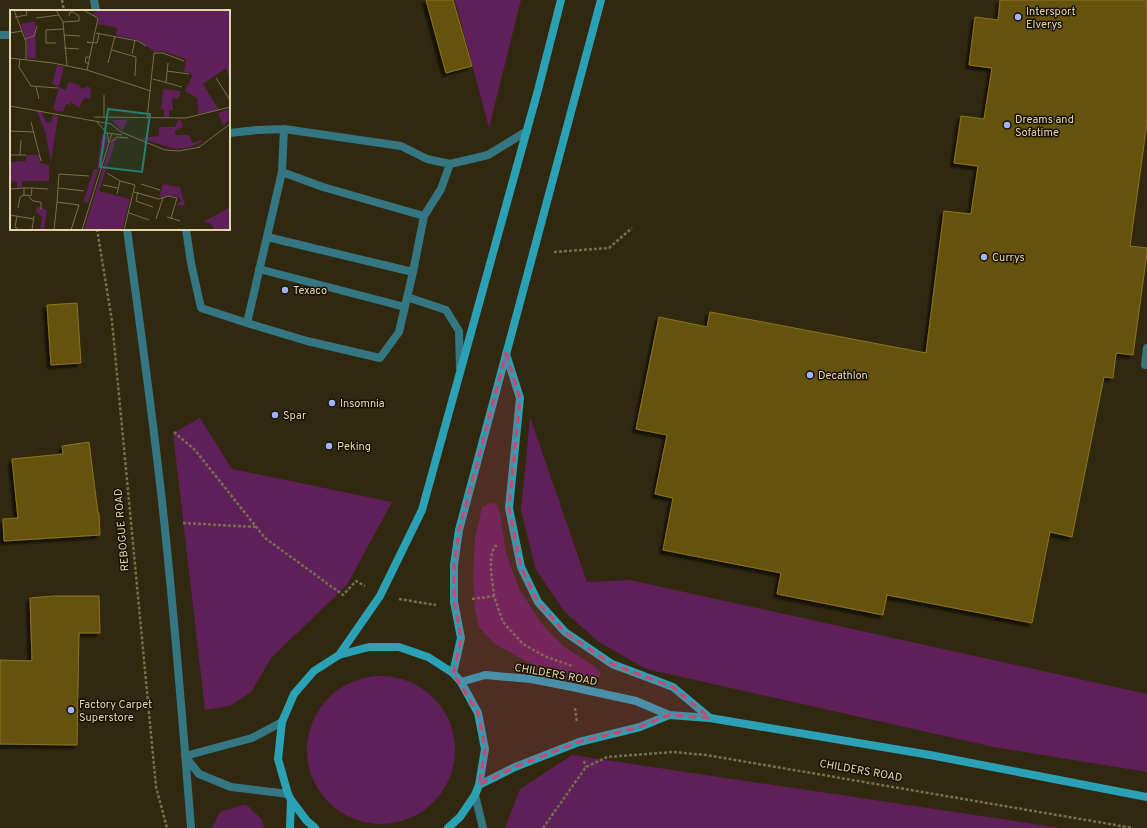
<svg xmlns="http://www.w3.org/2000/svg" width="1147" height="828" font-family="Overpass,sans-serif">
<defs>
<filter id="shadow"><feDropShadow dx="-3.5" dy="3.5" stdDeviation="1" flood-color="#0009"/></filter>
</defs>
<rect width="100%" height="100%" fill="#31290f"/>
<!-- green -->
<path fill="#5f1f58" d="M 455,0 L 521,0 L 489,128 Z
M 530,417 L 587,582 L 630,580 L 1147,694 L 1147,772 L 994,747 L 646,669 L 599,642 L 565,612 L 536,570 L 521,510 Z
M 200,418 L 232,469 L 392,502 L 347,585 L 272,657 L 251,692 L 230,706 L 205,710 L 173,433 Z
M 489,503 L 496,504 L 500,513 L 506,553 L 519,589 L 542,624 L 563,646 L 598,669 L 601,675 L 596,680 L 531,664 L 495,644 L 479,627 L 475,609 L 473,576 L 475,538 L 482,508 Z
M307 750a74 74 0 1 1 148 0a74 74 0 1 1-148 0Z
M 572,755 L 1061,828 L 505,828 L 520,789 Z
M 246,804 L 262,820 L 264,828 L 212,828 L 220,812 Z"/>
<!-- building -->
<path fill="#65520e" stroke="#8c741b" filter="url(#shadow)" d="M 426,0 L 453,0 L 472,66 L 446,73 Z
M 1000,0 L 1147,0 L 1147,123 L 1130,246 L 1147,248 L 1147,253 L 1133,355 L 1116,353 L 1113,378 L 1104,377 L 1072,537 L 1050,532 L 1032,623 L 887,595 L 883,615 L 777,594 L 781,573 L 663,550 L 673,498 L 655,494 L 667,435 L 636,429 L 659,317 L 707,327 L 710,312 L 926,353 L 944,211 L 971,214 L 978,166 L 954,163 L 961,116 L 984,119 L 992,68 L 969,65 L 975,17 L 998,20 Z
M 77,303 L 81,363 L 51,365 L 47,305 Z
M 89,442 L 98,513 L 99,513 L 100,535 L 4,541 L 3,519 L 18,518 L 12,459 L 63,454 L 62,446 Z
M 53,596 L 99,596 L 100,633 L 79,633 L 77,745 L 0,744 L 0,660 L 32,661 L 30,598 Z"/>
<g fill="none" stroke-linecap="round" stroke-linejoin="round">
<!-- path -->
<path stroke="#776e4e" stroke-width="2.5" stroke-dasharray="3 2" stroke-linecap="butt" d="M 62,0 L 64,11
M 97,229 L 112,321 L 156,787 L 167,828
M 554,252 L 609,248 L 632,228
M 174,432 L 195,450 L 265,538 L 343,595 L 356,581 L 365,586
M 183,523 L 256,527
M 494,596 C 493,582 487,559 495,546 L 497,546
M 399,599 L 436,605
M 472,599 L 494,596 L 503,622 L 523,644 L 544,656 L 572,666
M 575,708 L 577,723
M 584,761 L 586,767
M 543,828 L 586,767 L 607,757 L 673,752 L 706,755 L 1133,828"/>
<!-- service -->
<path stroke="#357683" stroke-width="8" d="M 284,129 L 282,172 L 323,187 L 424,216 L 441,189 L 450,164
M 229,133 L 257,130 L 284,129 L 401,146 L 427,159 L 450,164 L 488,155 L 527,131
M 186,229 L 191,263 L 201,308 L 247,323 L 307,341 L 380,358 L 399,332 L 413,272 L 424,216
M 267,237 L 413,272
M 259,269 L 405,307
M 407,297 L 446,310 L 459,331 L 460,368
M 247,323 L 282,172
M 1145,365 L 1147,348
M 475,795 L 483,828"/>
<!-- minor -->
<path stroke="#357683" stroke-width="8" d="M 94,0 L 96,11
M 0,35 L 11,35
M 127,229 C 140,326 154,423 164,520 C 175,623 183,725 191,828
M 282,722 L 252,738 L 185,756 L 199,774 L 231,787 L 288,794"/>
<!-- secondary -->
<path stroke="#2ba1b6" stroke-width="8" d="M 506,354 L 520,398 L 509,508 L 521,567 L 538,602 L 565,632 L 612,664 L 673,687 L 710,718
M 339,655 L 380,596 L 422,510 L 538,90 L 561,0
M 453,673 L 461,638 L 454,602 L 454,565 L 459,530 L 601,0
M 461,682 L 485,675 L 531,679 L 572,687 L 636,701 L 669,715 L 710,718 L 930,755 L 1147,797
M 479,785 L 515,767 L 579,742 L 640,727 L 669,715
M 290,828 L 291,800
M 315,828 L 307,821 L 291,800 L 288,794 L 278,759 L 282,722 L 294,694 L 314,671 L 339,655 L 369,647 L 399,647 L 428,657 L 453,673 L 461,682 L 478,713 L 485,749 L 479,785 L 475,795 L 460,817 L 448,828"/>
</g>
<!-- marked area -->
<path fill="#ca4870" fill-opacity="0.2" stroke="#ca4870" stroke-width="3" stroke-dasharray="8 5" stroke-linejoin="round" d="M 506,353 L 520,398 L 509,508 L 521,567 L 538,602 L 565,632 L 612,664 L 673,687 L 710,718 L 669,715 L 640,727 L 579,742 L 515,767 L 479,785 L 485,749 L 478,713 L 453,673 L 461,638 L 454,602 L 454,565 L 459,530 Z"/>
<!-- markers -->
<g fill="#9fb3fd" stroke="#191100" stroke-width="1.5">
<circle cx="1018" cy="17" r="4"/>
<circle cx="1007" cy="125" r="4"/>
<circle cx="984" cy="257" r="4"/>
<circle cx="285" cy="290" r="4"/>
<circle cx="810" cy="375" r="4"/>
<circle cx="332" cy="403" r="4"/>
<circle cx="275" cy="415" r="4"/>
<circle cx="329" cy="446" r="4"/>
<circle cx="71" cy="710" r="4"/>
</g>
<g text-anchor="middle" stroke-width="3" stroke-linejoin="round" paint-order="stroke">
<!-- poi labels -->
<g font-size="11" fill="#e2d6af" stroke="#191100" text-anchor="start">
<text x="1026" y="15">Intersport<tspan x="1026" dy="13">Elverys</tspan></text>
<text x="1015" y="123">Dreams and<tspan x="1015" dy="13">Sofatime</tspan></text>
<text x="992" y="261">Currys</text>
<text x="293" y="294">Texaco</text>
<text x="818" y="379">Decathlon</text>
<text x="340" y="407">Insomnia</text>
<text x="283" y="419">Spar</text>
<text x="337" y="450">Peking</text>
<text x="79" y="708">Factory Carpet<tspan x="79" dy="13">Superstore</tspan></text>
</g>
<!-- street labels -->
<g font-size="11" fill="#e2d6af" stroke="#191100">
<text transform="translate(121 530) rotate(-95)" y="4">REBOGUE ROAD</text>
<text transform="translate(556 674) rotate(10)" y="4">CHILDERS ROAD</text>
<text transform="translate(861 770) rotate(10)" y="4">CHILDERS ROAD</text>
</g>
</g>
<!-- overview -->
<g transform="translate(10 10)">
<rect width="220" height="220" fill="#31290f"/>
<path d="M 87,0 L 220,0 L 220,70 L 216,58 L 193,74 L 209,100 L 188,104 L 187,88 L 175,81 L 182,66 L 180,63 L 174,62 L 176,49 L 153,41 L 145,42 L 128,30 L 106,25 L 107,18 L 88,14 L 89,7 L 82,5 ZM 25,11 L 26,48 L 20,48 L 17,47 L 17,32 L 11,14 ZM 47,55 L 54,57 L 49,77 L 56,80 L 58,72 L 70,75 L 69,77 L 74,79 L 76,76 L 81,78 L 80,89 L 74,88 L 69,98 L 61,92 L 60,95 L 56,94 L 53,102 L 43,100 L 49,77 L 42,74 ZM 153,79 L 171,81 L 169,88 L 162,89 L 163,100 L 159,101 L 159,107 L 154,107 L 154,100 L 151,99 ZM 220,99 L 220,109 L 213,116 L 208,103 ZM 26,100 L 30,100 L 36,112 L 41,113 L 43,105 L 48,106 L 41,152 L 35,121 ZM 102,110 L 117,110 L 117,112 L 112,121 ZM 168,110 L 171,110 L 173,117 L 165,121 L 165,125 L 179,125 L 183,133 L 191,130 L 192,132 L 177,138 L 165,139 L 130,128 L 149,126 L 149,117 L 165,117 ZM 92,124 L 98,128 L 78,193 L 73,192 L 84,159 L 87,159 ZM 115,128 L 106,130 L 89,181 L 120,189 L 112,220 L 74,220 L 101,132 L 105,129 ZM 16,145 L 29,145 L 30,153 L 39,155 L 39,171 L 12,171 L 12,177 L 7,178 L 7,171 L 0,172 L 0,152 L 16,151 ZM 153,174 L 170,177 L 175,196 L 166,195 L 172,190 L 165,186 L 149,187 ZM 27,196 L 37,200 L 34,220 L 30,220 L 32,207 L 26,202 ZM 220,197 L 220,220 L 205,220 L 200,213 L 193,212 Z" fill="#5f1f58"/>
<path fill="none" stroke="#786e4f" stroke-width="1" d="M 4,0 L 16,32 L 16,49M 46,0 L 53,12 L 57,56M 73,0 L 88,8 L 77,60M 5,7 L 17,5 L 16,0M 26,8 L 49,5M 53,12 L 69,11 L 69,6 L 63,2 L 60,2 L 59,6M 0,23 L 12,21M 86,23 L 128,31 L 136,36M 54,25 L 70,26M 15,29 L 24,26 L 27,16M 46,33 L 36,33 L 36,20 L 53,19M 80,33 L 77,32 L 87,33 L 89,24M 54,38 L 69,39M 102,40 L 126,47 L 125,66M 122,44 L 125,30M 0,48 L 43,53 L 77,60 L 141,81M 10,49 L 9,57 L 21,76 L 48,78M 98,53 L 105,26M 79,54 L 75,52 L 76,47 L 80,47M 157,61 L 179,64M 206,68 L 220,90M 143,69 L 172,77M 156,72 L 158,53M 26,77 L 29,89M 94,85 L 94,108M 0,96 L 101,114 L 111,122 L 155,140 L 169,141 L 190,137M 84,107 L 176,108 L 220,97M 137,109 L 144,43 L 153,43 L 174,51M 21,112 L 31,151M 87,112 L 97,123 L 99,133M 0,121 L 24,122M 97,123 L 112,125M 101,132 L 107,127 L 118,128M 188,138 L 220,114M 0,145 L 16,145M 10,145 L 11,130M 97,163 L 110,171 L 125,175 L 114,220M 131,174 L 150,180M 93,175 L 108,178M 22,178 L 38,179M 49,178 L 74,181M 0,179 L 14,178 L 22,178 L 21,186 L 14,185 L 14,178M 124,182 L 149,189 L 158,186 L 167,188 L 161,208M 128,182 L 126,191 L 143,197M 107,184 L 110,171M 19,187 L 23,191 L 31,192 L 31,199M 47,192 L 49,164 L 79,166M 8,198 L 10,187 L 14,185M 119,203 L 139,210M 0,205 L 24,209M 7,206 L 5,217 L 9,220M 157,207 L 170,211M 146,209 L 153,188M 22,220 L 24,206M 44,220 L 47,192 L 69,195 L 61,220M 72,220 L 102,123"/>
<path fill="#248074" fill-opacity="0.15" stroke="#248074" stroke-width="2" d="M 98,99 L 140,104 L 132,162 L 90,157 Z"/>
<rect width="220" height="220" fill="none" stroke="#e2d6af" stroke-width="2"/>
</g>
</svg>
